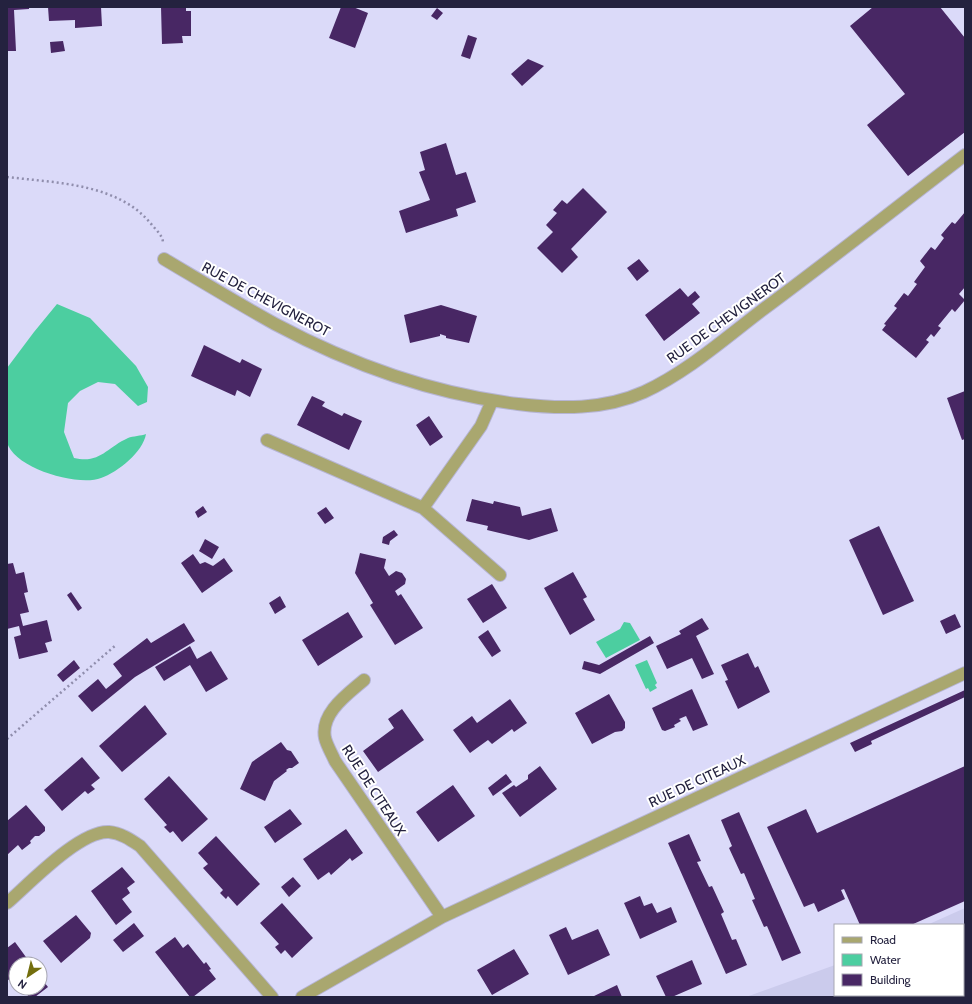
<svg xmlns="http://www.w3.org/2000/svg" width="972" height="1004" font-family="Cabin,sans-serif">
<rect width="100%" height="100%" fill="#dbdaf9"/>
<!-- built -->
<path fill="#cbcbec" d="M 965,908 L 965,997 L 746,997 L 835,965 L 835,995 L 963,995 L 963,925 L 927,925 Z"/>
<!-- water -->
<path fill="#4ccea0" d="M 57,304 L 90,318 L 136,366 L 148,387 L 147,402 L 138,406 L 115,384 L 98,382 L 80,391 L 68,403 L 64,432 L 74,458 C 100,464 106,448 128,438 C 133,436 141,436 146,434 C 143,452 118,472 101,478 C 78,487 13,468 7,442 L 7,368 L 34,332 Z
M 624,622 L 630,623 L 640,640 L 606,658 L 596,642 L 620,629 Z
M 647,660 L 657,683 L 655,685 L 657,688 L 650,692 L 648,688 L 646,689 L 635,665 Z"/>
<!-- building -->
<path fill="#482764" d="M 7,7 L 29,7 L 29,9 L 14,10 L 16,51 L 7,51 Z
M 48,7 L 101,7 L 102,26 L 75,28 L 75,20 L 49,21 Z
M 161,7 L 186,7 L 186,11 L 191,11 L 191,36 L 182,36 L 183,43 L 162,44 Z
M 341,7 L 353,7 L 368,13 L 355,48 L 329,38 Z
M 873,7 L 940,7 L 965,38 L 965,132 L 908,176 L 867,125 L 905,94 L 850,26 Z
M 437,8 L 443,13 L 437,20 L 431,16 Z
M 468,35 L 477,38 L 470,59 L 461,56 Z
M 63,41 L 65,51 L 51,53 L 50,42 Z
M 528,59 L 544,66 L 522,86 L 511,74 Z
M 446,143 L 456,175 L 466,172 L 476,202 L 456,209 L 458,216 L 406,233 L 399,211 L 430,200 L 419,172 L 425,170 L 420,152 Z
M 583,188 L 607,212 L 571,249 L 578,257 L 562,273 L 537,248 L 553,232 L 546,225 L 557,213 L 553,210 L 562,200 L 567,204 Z
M 965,212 L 965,287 L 959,294 L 965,300 L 955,312 L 952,309 L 938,326 L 941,328 L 934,337 L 931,334 L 926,340 L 929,342 L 916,358 L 882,330 L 886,325 L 884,324 L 897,308 L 894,306 L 904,293 L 908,296 L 917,284 L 914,282 L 925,267 L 920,261 L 931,247 L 935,250 L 944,238 L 941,235 L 952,222 L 955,224 Z
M 639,259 L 649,271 L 637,281 L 627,268 Z
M 680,288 L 688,297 L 695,291 L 700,297 L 692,304 L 700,313 L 664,341 L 645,315 Z
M 441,305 L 477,316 L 469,343 L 446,338 L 446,336 L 440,334 L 440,336 L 410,343 L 404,315 Z
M 204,345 L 240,363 L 242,359 L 262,369 L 250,397 L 237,390 L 235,396 L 191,376 Z
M 965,391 L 965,439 L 962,440 L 947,398 Z
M 312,396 L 325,402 L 322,406 L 342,416 L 344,413 L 362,421 L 349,450 L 297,425 Z
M 429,416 L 443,437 L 430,446 L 416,425 Z
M 472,499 L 493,504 L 494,501 L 520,507 L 522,516 L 551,508 L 558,531 L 529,540 L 487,530 L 488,526 L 466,521 Z
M 203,506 L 207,512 L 198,518 L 195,512 Z
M 326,507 L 334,518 L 325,524 L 317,513 Z
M 879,526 L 914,601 L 883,615 L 849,540 Z
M 394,530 L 398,535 L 390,541 L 389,545 L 382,543 L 383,537 Z
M 205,539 L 219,547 L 212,559 L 199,551 Z
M 360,553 L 386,559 L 384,568 L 389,576 L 396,571 L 402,573 L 406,579 L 405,584 L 395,591 L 398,596 L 401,594 L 423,628 L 395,645 L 370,605 L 373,603 L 355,573 Z
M 193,554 L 200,564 L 205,562 L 213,566 L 224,558 L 233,571 L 202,593 L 181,563 Z
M 13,563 L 16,574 L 24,572 L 28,592 L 24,593 L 29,612 L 20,614 L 23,626 L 47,620 L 52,641 L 45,643 L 48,652 L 19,659 L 14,637 L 21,635 L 19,626 L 7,629 L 7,564 Z
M 573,572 L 587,597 L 583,599 L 595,620 L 570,635 L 544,588 Z
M 492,584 L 507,608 L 483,623 L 467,599 Z
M 71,592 L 82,608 L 78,611 L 67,595 Z
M 280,596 L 286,607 L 275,614 L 269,603 Z
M 348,612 L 363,637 L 318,666 L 302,640 Z
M 955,614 L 961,627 L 946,634 L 940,621 Z
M 702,618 L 709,629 L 696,636 L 714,674 L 702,679 L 692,658 L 667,669 L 656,646 L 681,634 L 679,631 Z
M 184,623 L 195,641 L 135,677 L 92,712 L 78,696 L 98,679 L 106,689 L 122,676 L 113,664 L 147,638 L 151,643 Z
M 488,630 L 501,651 L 492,657 L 478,637 Z
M 650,636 L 654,643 L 600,674 L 582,669 L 584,661 L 599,665 Z
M 190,646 L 197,659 L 211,651 L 228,679 L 206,692 L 190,665 L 164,681 L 155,667 Z
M 748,653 L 755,668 L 758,666 L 770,692 L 738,709 L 725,681 L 728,680 L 721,665 Z
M 74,660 L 80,668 L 63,682 L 57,675 Z
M 692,689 L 708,725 L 693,731 L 686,716 L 679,719 L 681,721 L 674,725 L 675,727 L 665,731 L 662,730 L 652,708 Z
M 965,690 L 965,697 L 871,741 L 872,744 L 855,752 L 850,743 Z
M 609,694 L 625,722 L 625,728 L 622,731 L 615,732 L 592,744 L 575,713 Z
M 510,699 L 527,723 L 514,732 L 512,729 L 492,744 L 488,740 L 470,753 L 453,730 L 472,716 L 477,723 Z
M 145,705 L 167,734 L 122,772 L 99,746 Z
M 402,709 L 424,740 L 378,772 L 363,751 L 394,728 L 388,719 Z
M 281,742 L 287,750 L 291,751 L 299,763 L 292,768 L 289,768 L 286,770 L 287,771 L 274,781 L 265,801 L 240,789 L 252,762 Z
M 82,757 L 100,778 L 91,785 L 95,789 L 88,794 L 85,791 L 62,811 L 44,790 Z
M 540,766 L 557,789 L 520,817 L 502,793 L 514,785 L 516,787 L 528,779 L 528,775 Z
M 965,766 L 965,901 L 911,925 L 860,925 L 844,889 L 841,890 L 845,899 L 818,912 L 814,903 L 804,907 L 767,827 L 806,809 L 817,833 Z
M 506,774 L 512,782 L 493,796 L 488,788 Z
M 169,776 L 208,819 L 182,842 L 173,831 L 170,833 L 164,827 L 167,825 L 144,799 Z
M 453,785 L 475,816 L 438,842 L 416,812 Z
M 26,805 L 45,827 L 45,831 L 39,836 L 35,836 L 30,841 L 31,843 L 22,850 L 18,845 L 7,855 L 7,821 Z
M 290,809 L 302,824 L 275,843 L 264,827 Z
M 739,812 L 801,953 L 782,961 L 767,926 L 764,927 L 752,900 L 755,899 L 744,873 L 741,874 L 729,848 L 732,846 L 721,820 Z
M 346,829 L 363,853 L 352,861 L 350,858 L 331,875 L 329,872 L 318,880 L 303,859 Z
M 689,834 L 701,861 L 697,862 L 709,887 L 712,886 L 724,912 L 721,914 L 732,940 L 736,939 L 747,965 L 726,974 L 668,843 Z
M 216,836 L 260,884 L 237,906 L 228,896 L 226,899 L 220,893 L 223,890 L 203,868 L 208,864 L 198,853 Z
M 122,867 L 135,882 L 127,888 L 130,893 L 122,899 L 132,912 L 116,925 L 91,891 Z
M 293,877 L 301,886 L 289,897 L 281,887 Z
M 640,896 L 644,906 L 652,903 L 657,913 L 671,907 L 677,922 L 640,939 L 624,903 Z
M 282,903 L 313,938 L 292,958 L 285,950 L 281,954 L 275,947 L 279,944 L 260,923 Z
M 76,915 L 91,933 L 90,938 L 61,963 L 43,941 Z
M 134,923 L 144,936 L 123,952 L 113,940 Z
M 566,927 L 572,940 L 598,929 L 610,955 L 568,975 L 549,935 Z
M 175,937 L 183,948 L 188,944 L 204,964 L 206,962 L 211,969 L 209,970 L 216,979 L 193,997 L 190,997 L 155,952 Z
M 15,942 L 31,964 L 16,964 L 16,980 L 13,976 L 7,981 L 7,948 Z
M 514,949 L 529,974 L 492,995 L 477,970 Z
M 692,960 L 702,984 L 672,997 L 666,997 L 656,976 Z
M 40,977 L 48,987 L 35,997 L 29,997 L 22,988 L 40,988 Z
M 617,985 L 622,997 L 592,997 Z"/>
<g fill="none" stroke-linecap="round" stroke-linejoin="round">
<defs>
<path id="minor" d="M 164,259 C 201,281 237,303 275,324 C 350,364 433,394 518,404 C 560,409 604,410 644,392 C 687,372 723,340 761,311 C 830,260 897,207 965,155
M 267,440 L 423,508 L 500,575
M 423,508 L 481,426 L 492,401
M 364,680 C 348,694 320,713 325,738 C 327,746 332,754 335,761 L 442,917
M 7,903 C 29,884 80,830 109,832 C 121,833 131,840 140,846 L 272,997
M 302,997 L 442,917 L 965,673"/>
</defs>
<!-- minor casing -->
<use href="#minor" stroke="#b6b5d4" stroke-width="14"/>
<!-- path -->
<path stroke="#908ead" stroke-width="2.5" stroke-dasharray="2 3" stroke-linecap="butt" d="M 7,177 C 56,183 119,183 152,225 C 157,231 163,236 163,243
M 7,739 L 116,645"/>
<!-- minor -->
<use href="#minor" stroke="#a9a76f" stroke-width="12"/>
</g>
<g text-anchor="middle" stroke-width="4" stroke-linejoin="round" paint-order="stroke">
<!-- street labels -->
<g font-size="14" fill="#24223f" stroke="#fff">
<text transform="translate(266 299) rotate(28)" y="5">RUE DE CHEVIGNEROT</text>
<text transform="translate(726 318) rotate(-36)" y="5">RUE DE CHEVIGNEROT</text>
<text transform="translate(697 781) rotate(-25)" y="5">RUE DE CITEAUX</text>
<text transform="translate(374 790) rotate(57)" y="5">RUE DE CITEAUX</text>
</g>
</g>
<!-- border -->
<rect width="972" height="1004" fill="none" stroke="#24223f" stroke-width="16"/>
<!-- legend -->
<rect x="834" y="924" width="130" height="72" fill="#ffffff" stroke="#a7a7b2"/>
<rect x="842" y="937" width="20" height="6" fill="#a9a76f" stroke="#a7a7b2"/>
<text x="870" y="944" font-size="12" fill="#24223f">Road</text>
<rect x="842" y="954" width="20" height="12" fill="#4ccea0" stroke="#a7a7b2"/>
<text x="870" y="964" font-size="12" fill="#24223f">Water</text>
<rect x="842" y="974" width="20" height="12" fill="#482764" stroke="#a7a7b2"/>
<text x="870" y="984" font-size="12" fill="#24223f">Building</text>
<!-- north arrow -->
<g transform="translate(28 976) rotate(215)"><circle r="19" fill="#ffffff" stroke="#a7a7b2"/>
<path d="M0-3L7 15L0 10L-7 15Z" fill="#736e0d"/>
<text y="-6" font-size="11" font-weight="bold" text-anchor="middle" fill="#24223f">N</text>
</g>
</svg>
